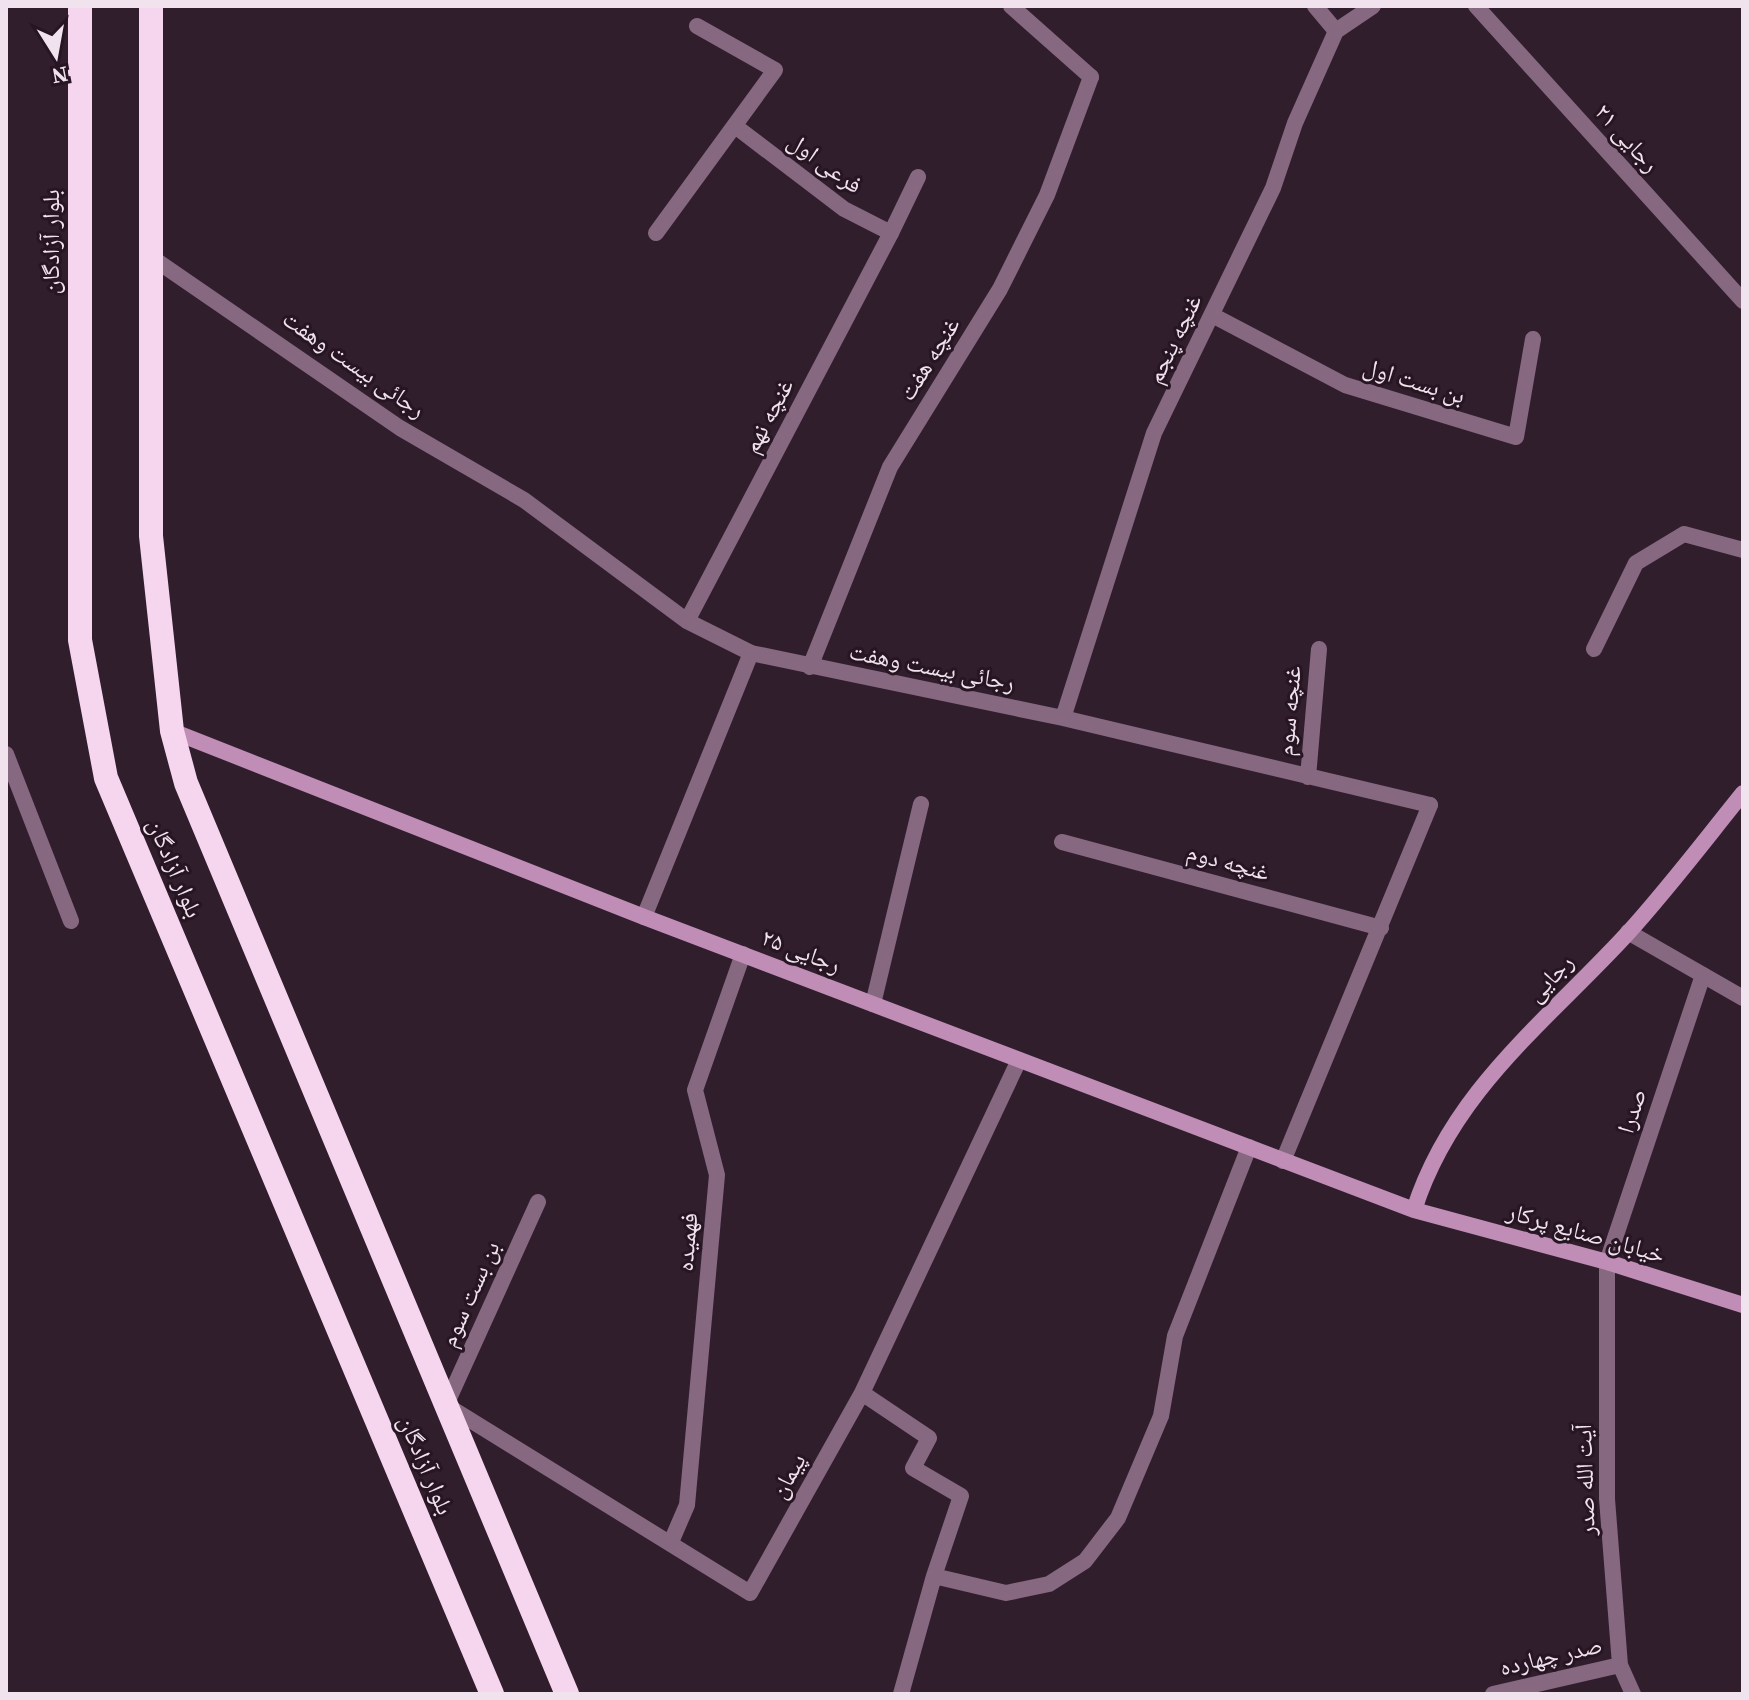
<svg xmlns="http://www.w3.org/2000/svg" width="1749" height="1700" font-family="'Source Serif 4','Noto Naskh Arabic',serif">
<rect width="100%" height="100%" fill="#311e2d"/>
<g fill="none" stroke-linecap="round" stroke-linejoin="round">
<!-- lane -->
<path stroke="#876881" stroke-width="16" d="M 1011,6 L 1091,77
M 1315,6 L 1336,31
M 735,126 L 844,209 L 891,233 L 918,177
M 656,233 L 775,70 L 697,26
M 1214,316 L 1345,385 L 1516,437 L 1533,339
M 1594,649 L 1636,563 L 1684,534 L 1743,550
M 1062,842 L 1381,928
M 644,917 L 751,653
M 1628,932 L 1743,998
M 873,1004 L 921,804
M 1283,1161 L 1430,805
M 538,1202 L 446,1405 L 750,1593 L 862,1393 L 1019,1060
M 862,1393 L 929,1438 L 913,1468 L 961,1496 L 934,1576 L 1006,1593 L 1049,1584 L 1085,1561 L 1118,1518 L 1161,1416 L 1175,1336 L 1249,1147
M 671,1542 L 687,1505 L 717,1175 L 695,1090 L 743,954
M 901,1694 L 934,1576"/>
<!-- street -->
<path stroke="#876881" stroke-width="16" d="M 1476,6 L 1743,301
M 151,257 L 400,428 L 524,500 L 687,621 L 751,653 L 1063,718 L 1430,805
M 687,621 L 891,233
M 810,667 L 890,467 L 1000,289 L 1047,195 L 1091,77
M 1063,718 L 1154,433 L 1273,188 L 1295,123 L 1336,31 L 1373,6
M 6,754 L 71,921
M 1308,777 L 1319,649
M 1493,1694 L 1620,1665
M 1633,1694 L 1620,1665 L 1607,1499 L 1607,1262 L 1703,975"/>
<!-- secondary -->
<path stroke="#bf8db5" stroke-width="16" d="M 172,731 L 644,917 L 1414,1210 L 1607,1262 L 1743,1305
M 1414,1210 C 1452,1091 1545,1023 1627,934 C 1668,889 1705,840 1743,793"/>
<!-- highway -->
<path stroke="#f6d6ef" stroke-width="24" d="M 80,6 L 80,640 L 106,778 L 492,1694
M 151,6 L 151,536 L 172,731 L 186,783 L 567,1694"/>
</g>
<g text-anchor="middle" stroke-width="6" stroke-linejoin="round" paint-order="stroke">
<!-- street labels -->
<g font-size="24" fill="#f0e3ee" stroke="#271524">
<text transform="translate(1627 138) rotate(48)" y="8">رجایی ۲۱</text>
<text transform="translate(825 163) rotate(36)" y="8">فرعی اول</text>
<text transform="translate(51 242) rotate(-90)" y="8">بلوار آزادگان</text>
<text transform="translate(1174 339) rotate(-64)" y="8">غنچه پنجم</text>
<text transform="translate(929 359) rotate(-58)" y="8">غنچه هفت</text>
<text transform="translate(354 364) rotate(35)" y="8">رجائی بیست وهفت</text>
<text transform="translate(1414 381) rotate(17)" y="8">بن بست اول</text>
<text transform="translate(768 416) rotate(-62)" y="8">غنچه نهم</text>
<text transform="translate(932 667) rotate(11)" y="8">رجائی بیست وهفت</text>
<text transform="translate(1289 711) rotate(-85)" y="8">غنچه سوم</text>
<text transform="translate(1228 862) rotate(15)" y="8">غنچه دوم</text>
<text transform="translate(175 868) rotate(67)" y="8">بلوار آزادگان</text>
<text transform="translate(801 951) rotate(21)" y="8">رجایی ۲۵</text>
<text transform="translate(1550 978) rotate(-46)" y="8">رجایی</text>
<text transform="translate(1632 1111) rotate(-72)" y="8">صدرا</text>
<text transform="translate(1586 1233) rotate(16)" y="8">خیابان صنایع پرکار</text>
<text transform="translate(687 1242) rotate(-85)" y="8">فهمیده</text>
<text transform="translate(470 1294) rotate(-66)" y="8">بن بست سوم</text>
<text transform="translate(426 1465) rotate(67)" y="8">بلوار آزادگان</text>
<text transform="translate(788 1476) rotate(-61)" y="8">پیمان</text>
<text transform="translate(1585 1480) rotate(-92)" y="8">آیت الله صدر</text>
<text transform="translate(1551 1656) rotate(-13)" y="8">صدر چهارده</text>
</g>
</g>
<!-- border -->
<rect width="1749" height="1700" fill="none" stroke="#f0e3ee" stroke-width="16"/>
<!-- north arrow -->
<g transform="translate(56 56) rotate(169)" stroke="#271524" stroke-width="6" paint-order="stroke">
<path d="M0-6L14 30L0 20L-14 30Z" fill="#f0e3ee"/>
<text y="-12" font-size="22" font-weight="bold" text-anchor="middle" fill="#f0e3ee">N</text>
</g>
</svg>
